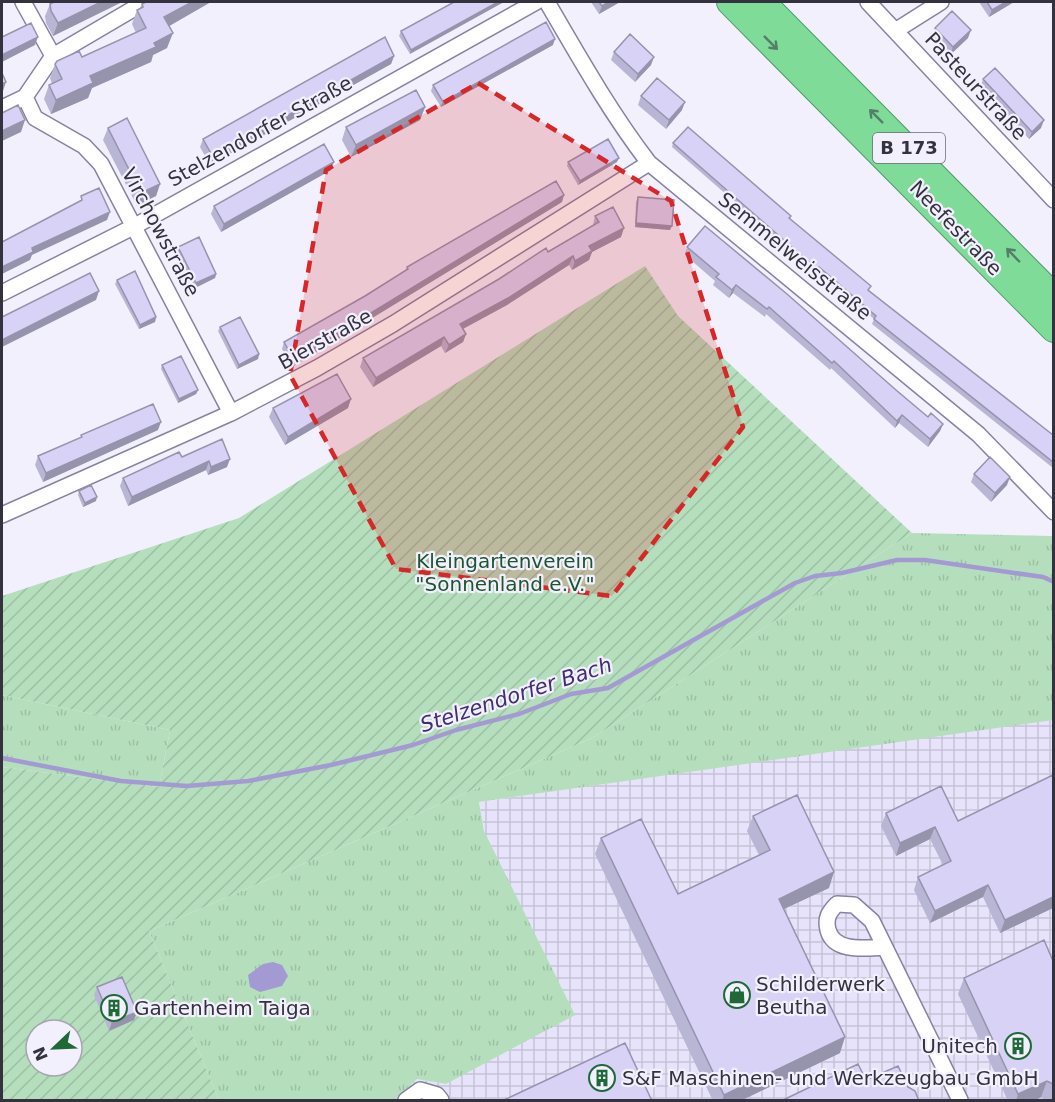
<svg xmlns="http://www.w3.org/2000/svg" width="1055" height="1102" font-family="'DejaVu Sans',sans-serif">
<defs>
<pattern id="industrial-grid" width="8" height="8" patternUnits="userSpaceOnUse" patternTransform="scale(1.5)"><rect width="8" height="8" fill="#e6e3fb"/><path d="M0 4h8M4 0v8" fill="none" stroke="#c6c3d8"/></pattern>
<pattern id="grass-tufts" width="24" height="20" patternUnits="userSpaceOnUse" patternTransform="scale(1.5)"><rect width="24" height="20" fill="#b5dfbc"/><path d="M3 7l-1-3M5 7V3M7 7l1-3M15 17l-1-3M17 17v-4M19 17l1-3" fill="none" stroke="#9cc0a3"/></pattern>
<pattern id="garden-furrows" width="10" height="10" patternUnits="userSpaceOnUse" patternTransform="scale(1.5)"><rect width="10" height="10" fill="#b5dfbc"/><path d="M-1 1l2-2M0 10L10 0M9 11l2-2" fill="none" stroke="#9cc0a3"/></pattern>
</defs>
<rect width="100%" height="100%" fill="#f2f0fd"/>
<!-- industrial -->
<path fill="url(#industrial-grid)" d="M 1053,718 L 1053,1100 L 394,1100 L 417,1079 L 446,1084 L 484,831 L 479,802 Z"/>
<!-- grass -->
<path fill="url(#grass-tufts)" d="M 912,533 L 1053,536 L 1053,720 L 479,802 L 484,831 L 575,1015 L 446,1084 L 417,1079 L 394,1100 L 219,1100 L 149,931 L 592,738 Z
M 2,695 L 170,730 L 159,787 L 2,767 Z"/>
<!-- garden -->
<path fill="url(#garden-furrows)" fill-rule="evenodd" d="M 645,266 L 678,316 L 912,533 L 592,738 L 149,931 L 219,1100 L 2,1100 L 2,767 L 159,787 L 170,730 L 2,695 L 2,596 L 239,518 ZM 36,1030 L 72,1030 L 72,1066 L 36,1066 Z"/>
<!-- water -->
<path fill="#a49ad3" d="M 273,962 L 282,965 L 288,976 L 282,986 L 260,992 L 250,987 L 248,975 L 263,964 Z"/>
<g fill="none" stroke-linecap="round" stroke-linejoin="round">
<!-- stream -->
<path stroke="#a49ad3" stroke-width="4.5" d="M 2,758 L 121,781 L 187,786 L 248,781 L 331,765 L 413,745 L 456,730 L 519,714 L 571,694 L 608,688 L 795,583 L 815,576 L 842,573 L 897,560 L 925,560 L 1043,577 L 1054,582"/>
<defs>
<path id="minor" d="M 23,2 L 53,56
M 547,2 C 579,57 610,112 649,163 L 978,434 L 1054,512
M 868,2 L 1054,200
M 895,31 L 941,2
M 25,97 L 35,118 L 84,146 L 101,164 L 231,413
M 2,108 L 25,97 L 53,56 L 145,2
M 2,293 L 135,226 L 536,2
M 2,515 L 231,413 L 317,368 L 393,324 L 649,163
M 884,947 C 866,948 834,953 828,930 C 825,918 829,912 837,904 L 854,905 L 872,921 L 960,1100
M 406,1100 L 420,1090 L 437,1095 L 441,1100"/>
<path id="trunk" d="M 730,2 L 1054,329
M 762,2 L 1054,297"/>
</defs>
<!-- minor casing -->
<use href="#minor" stroke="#8782a0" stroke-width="18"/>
<!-- trunk casing -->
<use href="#trunk" stroke="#4f9a68" stroke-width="28"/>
<!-- minor -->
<use href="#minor" stroke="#fff" stroke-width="15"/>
<!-- trunk -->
<use href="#trunk" stroke="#7edb98" stroke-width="26"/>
</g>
<!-- wall -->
<path fill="#b9b5d4" d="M 54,2 L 122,2 L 53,36 L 46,23 L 45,16 L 50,4 Z
M 454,2 L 410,54 L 399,36 L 401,31 Z
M 591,2 L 620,2 L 599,14 Z
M 979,2 L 1014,2 L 989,17 Z
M 142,4 L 169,26 L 167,48 L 153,55 L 151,62 L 92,88 L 88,98 L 51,114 L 44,99 L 49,85 L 52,84 L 50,78 L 55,64 L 82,57 L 136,33 L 132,24 L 137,10 L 140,8 Z
M 935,28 L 968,38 L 950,55 L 932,36 Z
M 553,45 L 441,107 L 431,91 L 433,85 Z
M 614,52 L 651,65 L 635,82 L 611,60 Z
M 394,56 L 391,64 L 210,165 L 200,147 L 203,139 Z
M 983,79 L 1041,128 L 1029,139 L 981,86 Z
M 641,96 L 682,110 L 666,129 L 638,105 Z
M 425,107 L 420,120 L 351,157 L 342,140 L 346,127 Z
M 108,128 L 160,184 L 156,196 L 137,206 L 103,140 Z
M 673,143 L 791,216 L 790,219 L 869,291 L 1053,435 L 1053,468 L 872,324 L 874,319 L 817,271 L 816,273 L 672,147 Z
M 568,162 L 617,162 L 578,185 L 567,166 Z
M 331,170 L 221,232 L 211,214 L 214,206 Z
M 638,197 L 670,230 L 635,227 L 636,202 Z
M 562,202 L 292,367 L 282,349 L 284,342 L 365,296 L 405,271 L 407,267 Z
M 595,216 L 621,237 L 592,252 L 589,260 L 572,270 L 569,265 L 507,305 L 463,329 L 466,334 L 463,342 L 445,353 L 441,346 L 373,387 L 360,367 L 363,358 L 593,225 Z
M 178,247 L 216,274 L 215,278 L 195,288 L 177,251 Z
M 687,247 L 896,390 L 928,417 L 943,424 L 940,431 L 928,447 L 899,423 L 895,428 L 831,368 L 830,370 L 766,314 L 765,317 L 733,293 L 729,298 L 713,285 L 715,281 L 685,255 Z
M 117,280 L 156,317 L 155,322 L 139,329 L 115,284 Z
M 220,327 L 259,354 L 258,359 L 237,369 L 218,331 Z
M 162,365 L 198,390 L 196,394 L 178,403 L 161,369 Z
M 273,408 L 348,408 L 285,445 L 269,417 Z
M 158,430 L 43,482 L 35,465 L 38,456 L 80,439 L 81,435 Z
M 222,439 L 227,467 L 208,475 L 206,470 L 128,506 L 120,486 L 123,478 L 182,457 Z
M 974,474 L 1007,485 L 991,502 L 971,482 Z
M 79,491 L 96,501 L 83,507 L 78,495 Z
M 886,813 L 958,821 L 1053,908 L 1000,933 L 983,897 L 930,923 L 914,890 L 918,877 L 943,865 L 930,839 L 896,856 L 881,826 Z
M 753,816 L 829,888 L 784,909 L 840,1053 L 740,1101 L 713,1101 L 595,854 L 601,838 L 678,894 L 759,855 L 747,831 Z
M 1053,961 L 1053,1101 L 1047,1101 L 1041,1097 L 1034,1101 L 1008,1101 L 958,994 L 964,978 Z
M 97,987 L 137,1012 L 134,1020 L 109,1031 L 94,995 Z"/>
<!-- shaded-wall -->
<path fill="#9693ac" d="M 101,2 L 122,2 L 53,36 L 58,23 Z
M 192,2 L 211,2 L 159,32 L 164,17 Z
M 498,2 L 504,2 L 410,54 L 411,50 Z
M 609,2 L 620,2 L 599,14 L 602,6 Z
M 1006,2 L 1014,2 L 989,17 L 992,10 Z
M 971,30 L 968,38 L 950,55 L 953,47 Z
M 173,33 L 167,48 L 153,55 L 151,62 L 92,88 L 88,98 L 51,114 L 56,100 L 90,76 Z
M 38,37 L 35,45 L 2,62 L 2,55 Z
M 555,39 L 553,45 L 441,107 L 443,102 Z
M 394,56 L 391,64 L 210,165 L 213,157 Z
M 654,57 L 651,65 L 635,82 L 638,74 Z
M 6,82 L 3,91 L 2,91 L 2,84 Z
M 685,102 L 682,110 L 666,129 L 669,120 Z
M 425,107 L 420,120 L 351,157 L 356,145 Z
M 25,120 L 21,132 L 2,141 L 2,131 Z
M 1044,120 L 1041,128 L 1029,139 L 1032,132 Z
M 619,158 L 617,162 L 578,185 L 580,181 Z
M 334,162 L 331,170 L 221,232 L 224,224 Z
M 160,184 L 156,196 L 137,206 L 141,193 Z
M 564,195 L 562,202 L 292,367 L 294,360 Z
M 110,212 L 107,220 L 32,255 L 30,260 L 2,274 L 2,267 L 32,248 Z
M 636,223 L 672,226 L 670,230 L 635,227 Z
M 624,228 L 621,237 L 592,252 L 589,260 L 572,270 L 575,261 L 589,246 Z
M 573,256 L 569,265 L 507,305 L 457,332 L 460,324 Z
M 216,274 L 215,278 L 195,288 L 196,283 Z
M 736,285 L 733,293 L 729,298 L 732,290 Z
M 99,291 L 96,300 L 2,347 L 2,340 Z
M 156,317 L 155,322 L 139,329 L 140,325 Z
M 466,334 L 463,342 L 445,353 L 449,345 Z
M 444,337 L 441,346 L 373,387 L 376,378 Z
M 259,354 L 258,359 L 237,369 L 239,365 Z
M 198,390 L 196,394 L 178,403 L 179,399 Z
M 351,399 L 348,408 L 285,445 L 288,437 Z
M 902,415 L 899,423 L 895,428 L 897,421 Z
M 161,422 L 158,430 L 43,482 L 46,473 Z
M 943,424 L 940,431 L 928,447 L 930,439 Z
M 230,459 L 227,467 L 208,475 L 211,467 Z
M 209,461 L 206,470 L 128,506 L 132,497 Z
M 1010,477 L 1007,485 L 991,502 L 995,493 Z
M 97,497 L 96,501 L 83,507 L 85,503 Z
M 935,827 L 930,839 L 896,856 L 900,843 Z
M 834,872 L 829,888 L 773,914 L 779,899 Z
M 988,885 L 983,897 L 930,923 L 935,911 Z
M 1053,897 L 1053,908 L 1000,933 L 1005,920 Z
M 137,1012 L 134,1020 L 109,1031 L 112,1022 Z
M 845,1037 L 840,1053 L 740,1101 L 722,1101 L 724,1095 Z
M 1047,1081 L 1041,1097 L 1034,1101 L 1016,1101 L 1018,1094 Z"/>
<!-- building -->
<path fill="#d7d2f6" stroke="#9693ac" stroke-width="1.5" d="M 54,2 L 101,2 L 58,23 L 51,11 L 50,4 Z
M 146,2 L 192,2 L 164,17 L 173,33 L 154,43 L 156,47 L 90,76 L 93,83 L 56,100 L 49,85 L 62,79 L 55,64 L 57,61 L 79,51 L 82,57 L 146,28 L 137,10 L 143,7 L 142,4 Z
M 454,2 L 498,2 L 411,50 L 401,31 Z
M 599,2 L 609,2 L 602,6 Z
M 987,2 L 1006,2 L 992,10 Z
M 952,11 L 971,30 L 953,47 L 935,28 Z
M 546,22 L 555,39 L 443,102 L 433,85 Z
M 31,23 L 38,37 L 2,55 L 2,37 Z
M 630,34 L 654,57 L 638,74 L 614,52 Z
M 385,37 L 394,56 L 213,157 L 203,139 Z
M 995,68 L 1044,120 L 1032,132 L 983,79 Z
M 2,73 L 6,82 L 2,84 Z
M 657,78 L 685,102 L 669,120 L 641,96 Z
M 416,90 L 425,107 L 356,145 L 346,127 Z
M 18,105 L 25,120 L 2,131 L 2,113 Z
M 127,118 L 160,184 L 141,193 L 108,128 Z
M 688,127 L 791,216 L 789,218 L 871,286 L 868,290 L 1053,435 L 1053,462 L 874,319 L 876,316 L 819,267 L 817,269 L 673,143 Z
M 608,139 L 619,158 L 580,181 L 568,162 Z
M 324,144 L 334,162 L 224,224 L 214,206 Z
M 556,181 L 564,195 L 294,360 L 284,342 L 365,296 L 408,269 L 407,267 Z
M 99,188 L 110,212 L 32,248 L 33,252 L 2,267 L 2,242 L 82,200 L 81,196 Z
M 638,197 L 674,200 L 672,226 L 636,223 Z
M 613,207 L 624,228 L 589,246 L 592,251 L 575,261 L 573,256 L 510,297 L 460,324 L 466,334 L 449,345 L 444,337 L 376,378 L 363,358 L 499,279 L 546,248 L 548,252 L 599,222 L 595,216 Z
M 705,226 L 787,294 L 896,390 L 928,417 L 931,413 L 943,424 L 930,439 L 902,415 L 897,421 L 834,361 L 832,363 L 769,307 L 767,309 L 736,285 L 732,290 L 716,277 L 719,274 L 687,247 Z
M 199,237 L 216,274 L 196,283 L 178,247 Z
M 135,271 L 156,317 L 140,325 L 117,280 Z
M 90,273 L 99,291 L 2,340 L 2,317 Z
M 240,317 L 259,354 L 239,365 L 220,327 Z
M 181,356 L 198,390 L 179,399 L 162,365 Z
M 337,374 L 351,399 L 288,437 L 273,408 Z
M 153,404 L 161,422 L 46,473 L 38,456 L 82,437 L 81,435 Z
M 222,439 L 230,459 L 211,467 L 209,461 L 132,497 L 123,478 L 179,452 L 182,457 Z
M 990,457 L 1010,477 L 995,493 L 974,474 Z
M 91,485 L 97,497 L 85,503 L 79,491 Z
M 1053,775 L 1053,897 L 1005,920 L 988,885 L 935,911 L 918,877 L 951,861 L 935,827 L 900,843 L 886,813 L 941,786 L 958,821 Z
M 797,795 L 834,872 L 779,899 L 845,1037 L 724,1095 L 601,838 L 641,819 L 678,894 L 770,850 L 753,816 Z
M 1044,940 L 1053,961 L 1053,1084 L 1047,1081 L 1018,1094 L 964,978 Z
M 122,977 L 137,1012 L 112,1022 L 97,987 Z
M 625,1043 L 652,1101 L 502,1101 Z
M 858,1064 L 866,1080 L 898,1066 L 908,1087 L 915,1091 L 919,1101 L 781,1101 Z"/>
<!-- one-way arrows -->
<defs><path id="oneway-shaft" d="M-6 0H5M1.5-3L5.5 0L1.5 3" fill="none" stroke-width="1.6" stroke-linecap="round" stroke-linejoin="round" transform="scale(1.5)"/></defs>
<g stroke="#557e66">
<use href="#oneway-shaft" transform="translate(771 43) rotate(45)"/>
<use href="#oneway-shaft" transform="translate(876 116) rotate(-135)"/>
<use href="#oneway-shaft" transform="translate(1013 255) rotate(-134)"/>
</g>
<!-- marked area -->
<path fill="#d62828" fill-opacity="0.2" stroke="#d62828" stroke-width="4.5" stroke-dasharray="12 8" stroke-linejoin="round" d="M 478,83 L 671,201 L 743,427 L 612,596 L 396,569 L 290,375 L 326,170 Z"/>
<!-- icons -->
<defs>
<symbol id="shop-ring" viewBox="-11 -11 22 22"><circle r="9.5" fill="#f2f0fd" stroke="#1f6937" stroke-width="1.5"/><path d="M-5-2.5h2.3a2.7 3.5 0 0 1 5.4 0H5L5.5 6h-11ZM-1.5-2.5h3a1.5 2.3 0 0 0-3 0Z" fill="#1f6937"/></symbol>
<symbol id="building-ring" viewBox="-11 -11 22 22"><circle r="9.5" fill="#f2f0fd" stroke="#1f6937" stroke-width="1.5"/><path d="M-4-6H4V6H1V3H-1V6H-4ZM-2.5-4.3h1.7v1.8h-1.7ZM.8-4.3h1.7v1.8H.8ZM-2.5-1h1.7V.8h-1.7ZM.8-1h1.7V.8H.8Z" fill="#1f6937"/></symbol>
</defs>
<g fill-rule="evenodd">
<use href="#shop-ring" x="722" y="980" width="30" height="30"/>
<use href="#building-ring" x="99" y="993" width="30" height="30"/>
<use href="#building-ring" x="1003" y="1031" width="30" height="30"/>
<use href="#building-ring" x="587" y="1063" width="30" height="30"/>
</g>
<g text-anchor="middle" stroke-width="4.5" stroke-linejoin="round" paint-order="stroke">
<!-- shield labels -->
<rect fill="#f2f0fd" stroke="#6c6b77" stroke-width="1.5" x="873" y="133" width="72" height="30" rx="4.5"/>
<g font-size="18" font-weight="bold" fill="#33323e">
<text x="909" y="154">B 173</text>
</g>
<!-- street labels -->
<g font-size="20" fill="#33323e" stroke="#f2f0fd">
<text transform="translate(976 86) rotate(47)" y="7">Pasteurstraße</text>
<text transform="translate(260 131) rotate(-29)" y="7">Stelzendorfer Straße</text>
<text transform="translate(956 228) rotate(46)" y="7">Neefestraße</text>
<text transform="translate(161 232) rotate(62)" y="7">Virchowstraße</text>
<text transform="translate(795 256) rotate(39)" y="7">Semmelweisstraße</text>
<text transform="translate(325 339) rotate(-29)" y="7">Bierstraße</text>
</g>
<!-- park labels -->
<g font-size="20" fill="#1c562e" stroke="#f2f0fd">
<text x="505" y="568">Kleingartenverein<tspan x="505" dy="23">"Sonnenland e.V."</tspan></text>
</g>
<!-- poi labels -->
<g font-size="20" fill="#33323e" stroke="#f2f0fd" text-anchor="start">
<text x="756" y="991">Schilderwerk<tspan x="756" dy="23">Beutha</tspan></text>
<text x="134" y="1015">Gartenheim Taiga</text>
<text x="998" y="1053" text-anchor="end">Unitech</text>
<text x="622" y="1085">S&amp;F Maschinen- und Werkzeugbau GmbH</text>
</g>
<!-- water labels -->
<g font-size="21" font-style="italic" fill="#412f73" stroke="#f2f0fd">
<text transform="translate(516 695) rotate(-18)" y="7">Stelzendorfer Bach</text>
</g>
</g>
<!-- border -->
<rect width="1055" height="1102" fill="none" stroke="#33323e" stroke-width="6"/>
<!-- north arrow -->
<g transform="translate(54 1048) rotate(247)"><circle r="28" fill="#f2f0fd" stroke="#a6a4b1" stroke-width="1.5"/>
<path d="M0-4.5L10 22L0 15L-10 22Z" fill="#1f6937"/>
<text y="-9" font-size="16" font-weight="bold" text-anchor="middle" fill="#33323e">N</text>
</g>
</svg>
